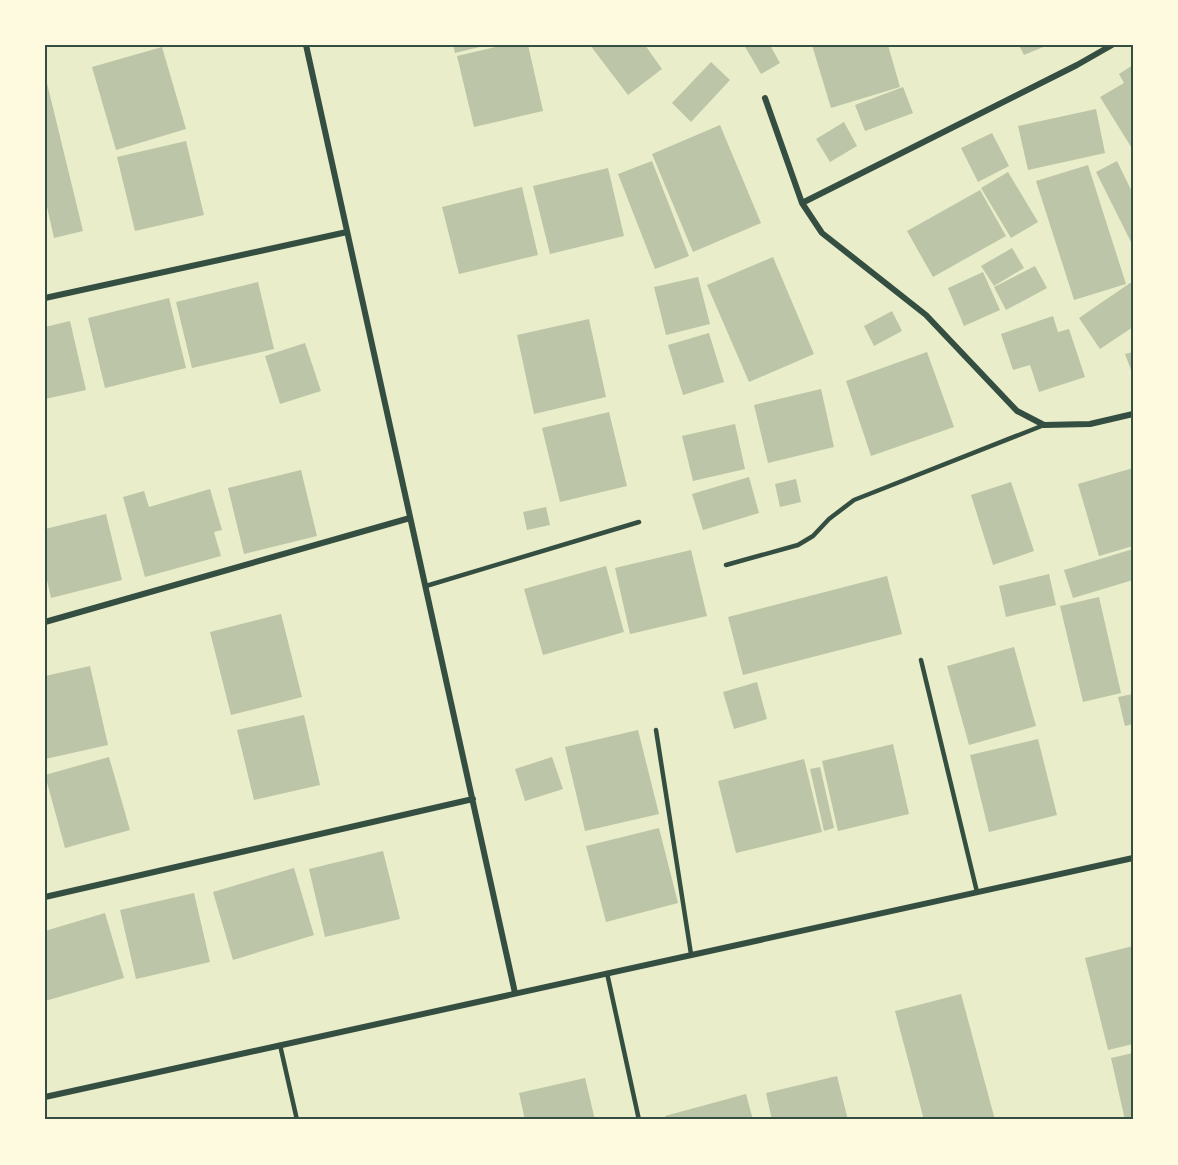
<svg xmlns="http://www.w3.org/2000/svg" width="1178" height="1165" font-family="'Varela Round',sans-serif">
<rect width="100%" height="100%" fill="#e9edc9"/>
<!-- building -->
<path fill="#bcc5a7" d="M 453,45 L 484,45 L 484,46 L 455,53 Z
M 504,45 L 528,45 L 543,111 L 474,127 L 457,56 Z
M 590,45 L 645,45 L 662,69 L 628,95 Z
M 744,45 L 770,45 L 780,63 L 761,74 Z
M 812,45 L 888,45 L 900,87 L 831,108 Z
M 1019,45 L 1048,45 L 1024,55 Z
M 162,47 L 186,129 L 116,150 L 92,67 Z
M 711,62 L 730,80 L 691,122 L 672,103 Z
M 1133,65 L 1132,114 L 1133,150 L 1100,97 L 1124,83 L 1119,74 Z
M 45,75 L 83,231 L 54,238 L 45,198 Z
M 903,87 L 913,113 L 865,131 L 855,105 Z
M 1096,109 L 1105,153 L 1028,170 L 1018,126 Z
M 844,122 L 857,146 L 830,162 L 816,139 Z
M 720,125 L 761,223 L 693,252 L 652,154 Z
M 992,133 L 1009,166 L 978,182 L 961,148 Z
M 186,141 L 204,215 L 135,231 L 117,157 Z
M 652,161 L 689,256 L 655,269 L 618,174 Z
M 1117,161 L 1133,194 L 1133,246 L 1096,172 Z
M 1088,165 L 1126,284 L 1074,300 L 1036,181 Z
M 608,168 L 624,236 L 550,254 L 533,186 Z
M 1008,172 L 1038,222 L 1011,238 L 981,188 Z
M 522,187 L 538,255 L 459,274 L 442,207 Z
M 980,190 L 1006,236 L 933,277 L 907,231 Z
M 1012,248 L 1024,268 L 994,286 L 981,266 Z
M 773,257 L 814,354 L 749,382 L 707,285 Z
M 1035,266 L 1047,288 L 1006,310 L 994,287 Z
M 983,272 L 1000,310 L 964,326 L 948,288 Z
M 698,277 L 710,324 L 666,335 L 654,287 Z
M 1133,281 L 1133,327 L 1100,349 L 1079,318 Z
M 258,282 L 274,349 L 192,368 L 176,302 Z
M 169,298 L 186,368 L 105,388 L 88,318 Z
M 892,311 L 902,331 L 874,346 L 864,326 Z
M 1053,316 L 1058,332 L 1069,329 L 1085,377 L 1039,392 L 1030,365 L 1013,370 L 1001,334 Z
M 589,319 L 606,397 L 534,414 L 517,335 Z
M 70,321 L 86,390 L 45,399 L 45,327 Z
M 709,333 L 724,382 L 683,395 L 668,345 Z
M 305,343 L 321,391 L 280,404 L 265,356 Z
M 927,352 L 954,427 L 871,456 L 846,381 Z
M 1133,352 L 1133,375 L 1125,354 Z
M 821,389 L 834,447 L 768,463 L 754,405 Z
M 609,412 L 627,486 L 560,502 L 542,428 Z
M 735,424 L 745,469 L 693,481 L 682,436 Z
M 1133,468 L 1133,546 L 1099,556 L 1078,484 Z
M 301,470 L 317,536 L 244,554 L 228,488 Z
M 749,477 L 759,513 L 703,530 L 692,494 Z
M 796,479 L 801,502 L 780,507 L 775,484 Z
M 1011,482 L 1034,551 L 993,565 L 971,495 Z
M 210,489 L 222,530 L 214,532 L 221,556 L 145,577 L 123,497 L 144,491 L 149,507 Z
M 546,507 L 550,525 L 527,530 L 523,512 Z
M 106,514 L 122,580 L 51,598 L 45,571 L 45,529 Z
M 1133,549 L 1133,580 L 1073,598 L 1064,570 Z
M 691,550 L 707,616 L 630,634 L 615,568 Z
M 606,566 L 624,632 L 543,655 L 524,589 Z
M 1049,574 L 1056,605 L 1006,617 L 999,586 Z
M 887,576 L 902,634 L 743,675 L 728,617 Z
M 1099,597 L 1121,693 L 1083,702 L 1060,606 Z
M 281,614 L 302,697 L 231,715 L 210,632 Z
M 1014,647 L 1036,726 L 969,745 L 947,666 Z
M 90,666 L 108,745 L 45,759 L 45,676 Z
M 757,682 L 767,719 L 734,729 L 723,692 Z
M 1133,694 L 1133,724 L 1125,726 L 1118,697 Z
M 304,715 L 320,785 L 254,800 L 237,730 Z
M 638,730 L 659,814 L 585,831 L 565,747 Z
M 1038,739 L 1057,815 L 989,832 L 970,755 Z
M 893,744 L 909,814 L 838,831 L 822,761 Z
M 109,757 L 130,830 L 65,848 L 45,775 Z
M 552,757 L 563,789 L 525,801 L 515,769 Z
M 804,759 L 822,832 L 736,853 L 718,781 Z
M 820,767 L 834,828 L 824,831 L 810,769 Z
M 659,828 L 678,903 L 606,922 L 586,846 Z
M 383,851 L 400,919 L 325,937 L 309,869 Z
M 294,868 L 314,935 L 233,960 L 213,892 Z
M 194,893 L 210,962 L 136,979 L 120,910 Z
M 105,913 L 124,978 L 45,1001 L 45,931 Z
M 1133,946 L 1133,1044 L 1108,1050 L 1085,958 Z
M 961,994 L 995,1120 L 924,1120 L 895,1011 Z
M 1133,1053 L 1133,1120 L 1125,1120 L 1111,1058 Z
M 837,1076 L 848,1120 L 772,1120 L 766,1093 Z
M 585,1078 L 595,1120 L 525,1120 L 519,1093 Z
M 746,1094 L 753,1120 L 666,1120 L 665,1116 Z"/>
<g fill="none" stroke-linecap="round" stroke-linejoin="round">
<!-- service -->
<path stroke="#344e41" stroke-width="4.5" d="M 726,565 L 798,545 L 813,536 L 829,519 L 854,500 L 1044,425
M 426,586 L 639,522
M 921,660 L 977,892
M 656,730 L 691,954
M 607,973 L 639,1120
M 280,1045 L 297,1120"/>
<!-- minor -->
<path stroke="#344e41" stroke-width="6" d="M 306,45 L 515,993
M 765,98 L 802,203 L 822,233 L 926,315 L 1017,411 L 1044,425 L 1090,424 L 1133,414
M 802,203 L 1077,65 L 1112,45
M 45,298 L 347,232
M 45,622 L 410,518
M 45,897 L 473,799
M 45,1097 L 1133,858"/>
</g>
<!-- border -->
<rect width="1178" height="1165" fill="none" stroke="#fefae0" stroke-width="93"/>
<rect x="46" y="46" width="1086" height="1072" fill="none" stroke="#344e41" stroke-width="2"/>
</svg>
